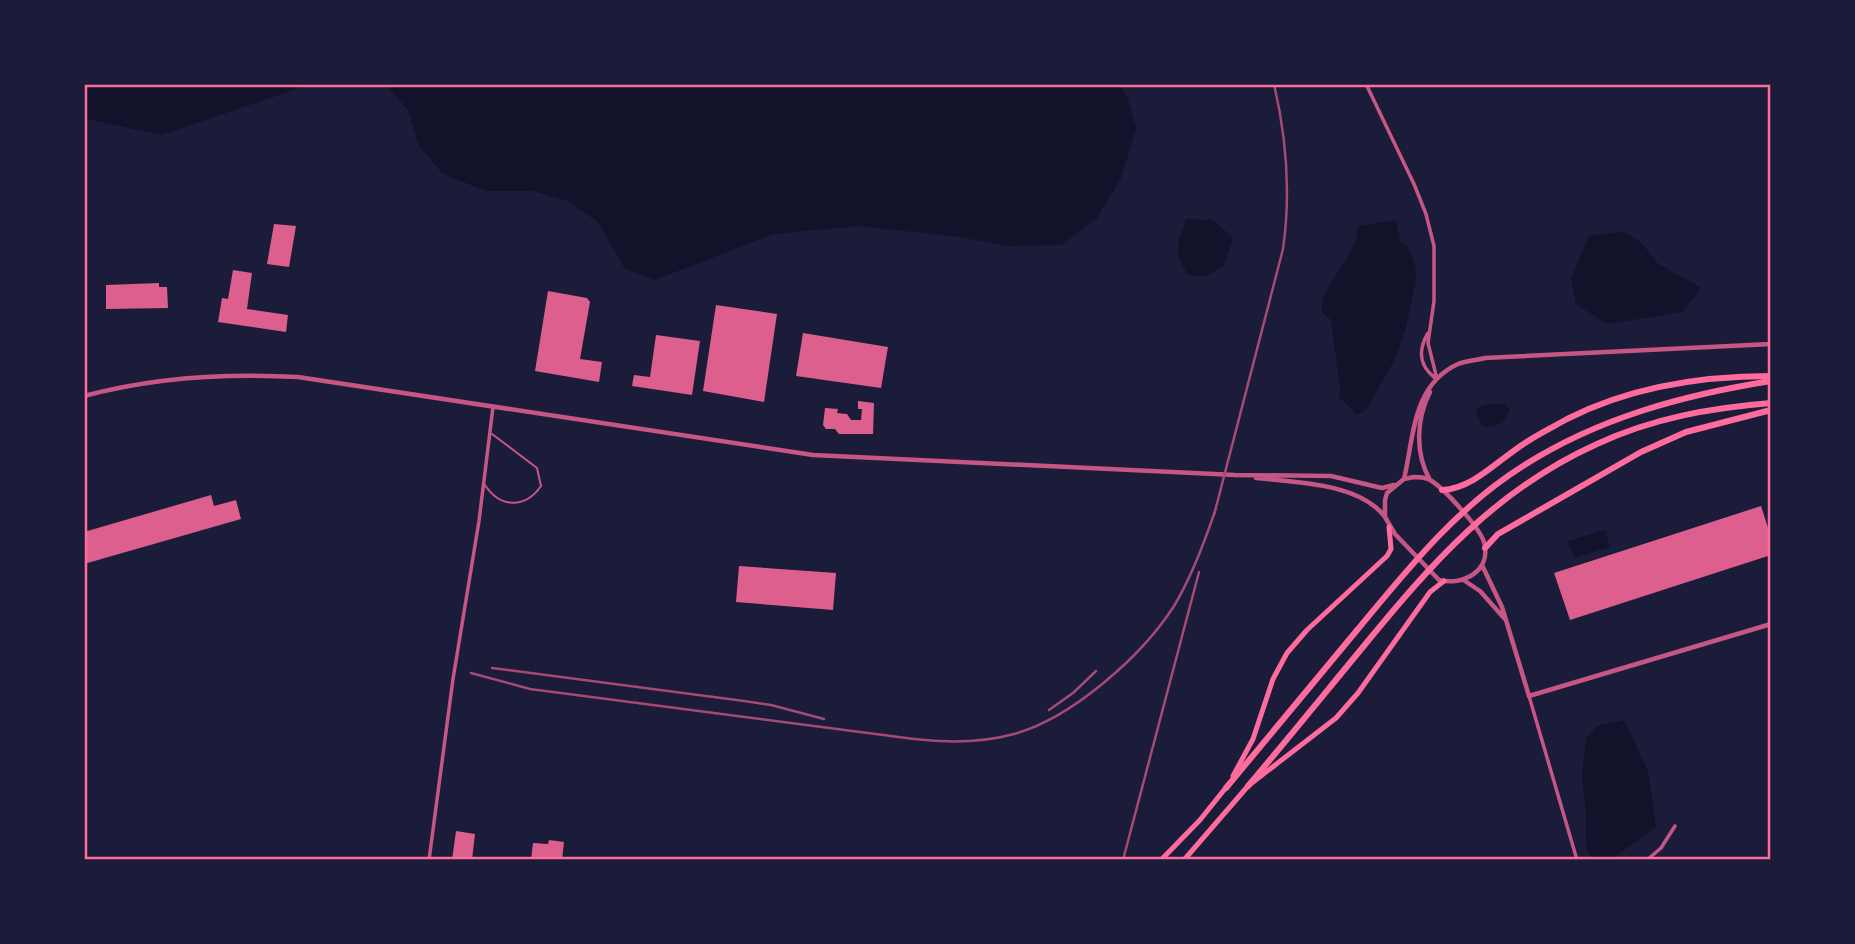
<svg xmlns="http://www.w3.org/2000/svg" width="1855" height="944" font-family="Roboto,sans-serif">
<rect width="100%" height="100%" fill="#1b1b3a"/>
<!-- water -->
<path fill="#12122b" d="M 84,84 L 311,84 L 161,135 L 84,118 Z
M 385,84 L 1119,84 L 1127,96 L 1136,129 L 1121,178 L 1097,218 L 1061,245 L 1007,246 L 960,237 L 858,226 L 773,234 L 655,280 L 625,269 L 598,222 L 568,201 L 533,191 L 486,191 L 443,174 L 419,146 L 408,110 Z
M 1186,219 L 1213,220 L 1233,238 L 1224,265 L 1205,277 L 1188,274 C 1172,253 1178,243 1186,219 Z
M 1396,220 L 1400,241 L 1408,246 L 1415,266 L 1416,280 L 1405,331 L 1394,361 L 1366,410 L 1357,415 L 1339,397 L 1340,388 L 1331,320 L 1322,312 C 1322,307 1322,300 1324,296 C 1333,273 1358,252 1358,226 Z
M 1623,232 L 1641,242 L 1657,263 L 1701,288 L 1682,312 L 1607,324 L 1576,304 L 1571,278 L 1589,236 Z
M 1486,404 L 1505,404 L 1510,410 C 1505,421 1494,431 1482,425 L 1476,414 L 1478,408 Z
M 1605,530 L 1610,547 L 1574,558 L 1568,541 Z
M 1624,720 L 1648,771 L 1656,827 L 1610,860 L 1592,860 L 1586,846 L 1586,815 L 1582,776 L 1586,738 L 1597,726 Z"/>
<!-- building -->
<path fill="#dd5f8e" d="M 274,224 L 296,226 L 289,267 L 267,264 Z
M 233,270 L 252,273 L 247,309 L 288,315 L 286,332 L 218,322 L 222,298 L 228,299 Z
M 159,283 L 159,287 L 167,287 L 168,308 L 106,309 L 106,285 Z
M 548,291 L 587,298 L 590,302 L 580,359 L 602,362 L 599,382 L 535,371 Z
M 716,305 L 777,314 L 764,402 L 703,391 Z
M 803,333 L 888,347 L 881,388 L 796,376 Z
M 656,335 L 700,341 L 692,395 L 632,386 L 634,375 L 650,377 Z
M 858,401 L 874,403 L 873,434 L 839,434 L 835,429 L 826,429 L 823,425 L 825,408 L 838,409 L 837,413 L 847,414 L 851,420 L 861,420 L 862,409 L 858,409 Z
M 211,495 L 214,506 L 236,500 L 241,519 L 84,564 L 84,532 Z
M 1761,506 L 1771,537 L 1771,555 L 1570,620 L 1554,573 Z
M 739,566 L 836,573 L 833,610 L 736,602 Z
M 456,831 L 475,834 L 472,860 L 452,860 Z
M 549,840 L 564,842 L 562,860 L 531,860 L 533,843 L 548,844 Z"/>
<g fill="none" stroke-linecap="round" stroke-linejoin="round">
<!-- service -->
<path stroke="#c65784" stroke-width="2" d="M 485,485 C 500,508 525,509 541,486 L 537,468 L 492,434"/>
<!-- minor -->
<path stroke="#c65784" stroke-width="3.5" d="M 1366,84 L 1414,184 L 1426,214 L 1434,246 L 1434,301 L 1428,343 L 1437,379
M 1428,333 C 1418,350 1419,366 1435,378
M 1529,696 L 1577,860
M 429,860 L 453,679 L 479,521 L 493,407
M 1647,860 L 1661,848 L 1675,826"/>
<!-- tertiary -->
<path stroke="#c65784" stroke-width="4.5" d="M 1430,392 C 1416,419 1415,454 1430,480
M 84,396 C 154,377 225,373 298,377 L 813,455 L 1235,475 L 1331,476 L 1382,488 L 1394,485
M 1414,477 C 1419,477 1425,477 1430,480 C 1444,488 1479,527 1484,542 C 1492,571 1463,586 1439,580 L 1395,534 L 1385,517 L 1385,500 L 1387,493 L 1404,479 Z
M 1256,478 C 1295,482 1360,483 1385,517
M 1404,479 C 1414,437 1412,385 1458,364 C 1466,361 1477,360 1485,358 L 1771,344
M 1482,565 L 1502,607 L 1529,696 L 1771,624
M 1465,581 L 1480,591 L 1504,618"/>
<!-- primary -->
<path stroke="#ff6b9d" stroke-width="5" d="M 1233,776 L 1253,739 L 1273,679 L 1287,653 L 1307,630 L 1387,556 L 1391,549 L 1389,527
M 1161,860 L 1200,820 L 1228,785
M 1184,860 L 1248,786 L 1336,718 L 1358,693 L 1430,592 L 1444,581"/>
<!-- motorway -->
<path stroke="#ff6b9d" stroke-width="6" d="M 1442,490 C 1473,489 1499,459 1525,443 C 1538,434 1553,427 1567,419 C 1630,387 1701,376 1771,376
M 1485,548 L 1498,534 L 1641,452 L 1686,432 L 1771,410
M 1248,786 C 1287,740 1325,693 1363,647 C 1432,563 1495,490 1597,444 C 1653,418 1710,408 1771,403
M 1226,788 C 1270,735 1314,682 1358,629 C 1407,570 1456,508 1523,466 C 1598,418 1683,395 1771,381"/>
<!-- rail -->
<path stroke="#a44b75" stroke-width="2.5" d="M 1214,515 L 1283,249 C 1291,193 1287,140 1274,84
M 492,668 L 744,701 L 771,705 L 824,719
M 471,673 L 530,689 L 914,739 C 948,743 981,743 1014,734 C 1072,718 1142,656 1174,606 C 1192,576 1205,541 1216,508
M 1049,710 L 1073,693 L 1096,671
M 1123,860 L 1199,572"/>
</g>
<!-- border -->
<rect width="1855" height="944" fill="none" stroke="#1b1b3a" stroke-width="172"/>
<rect x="86" y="86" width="1683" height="772" fill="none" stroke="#ff6b9d" stroke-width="2.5"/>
</svg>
